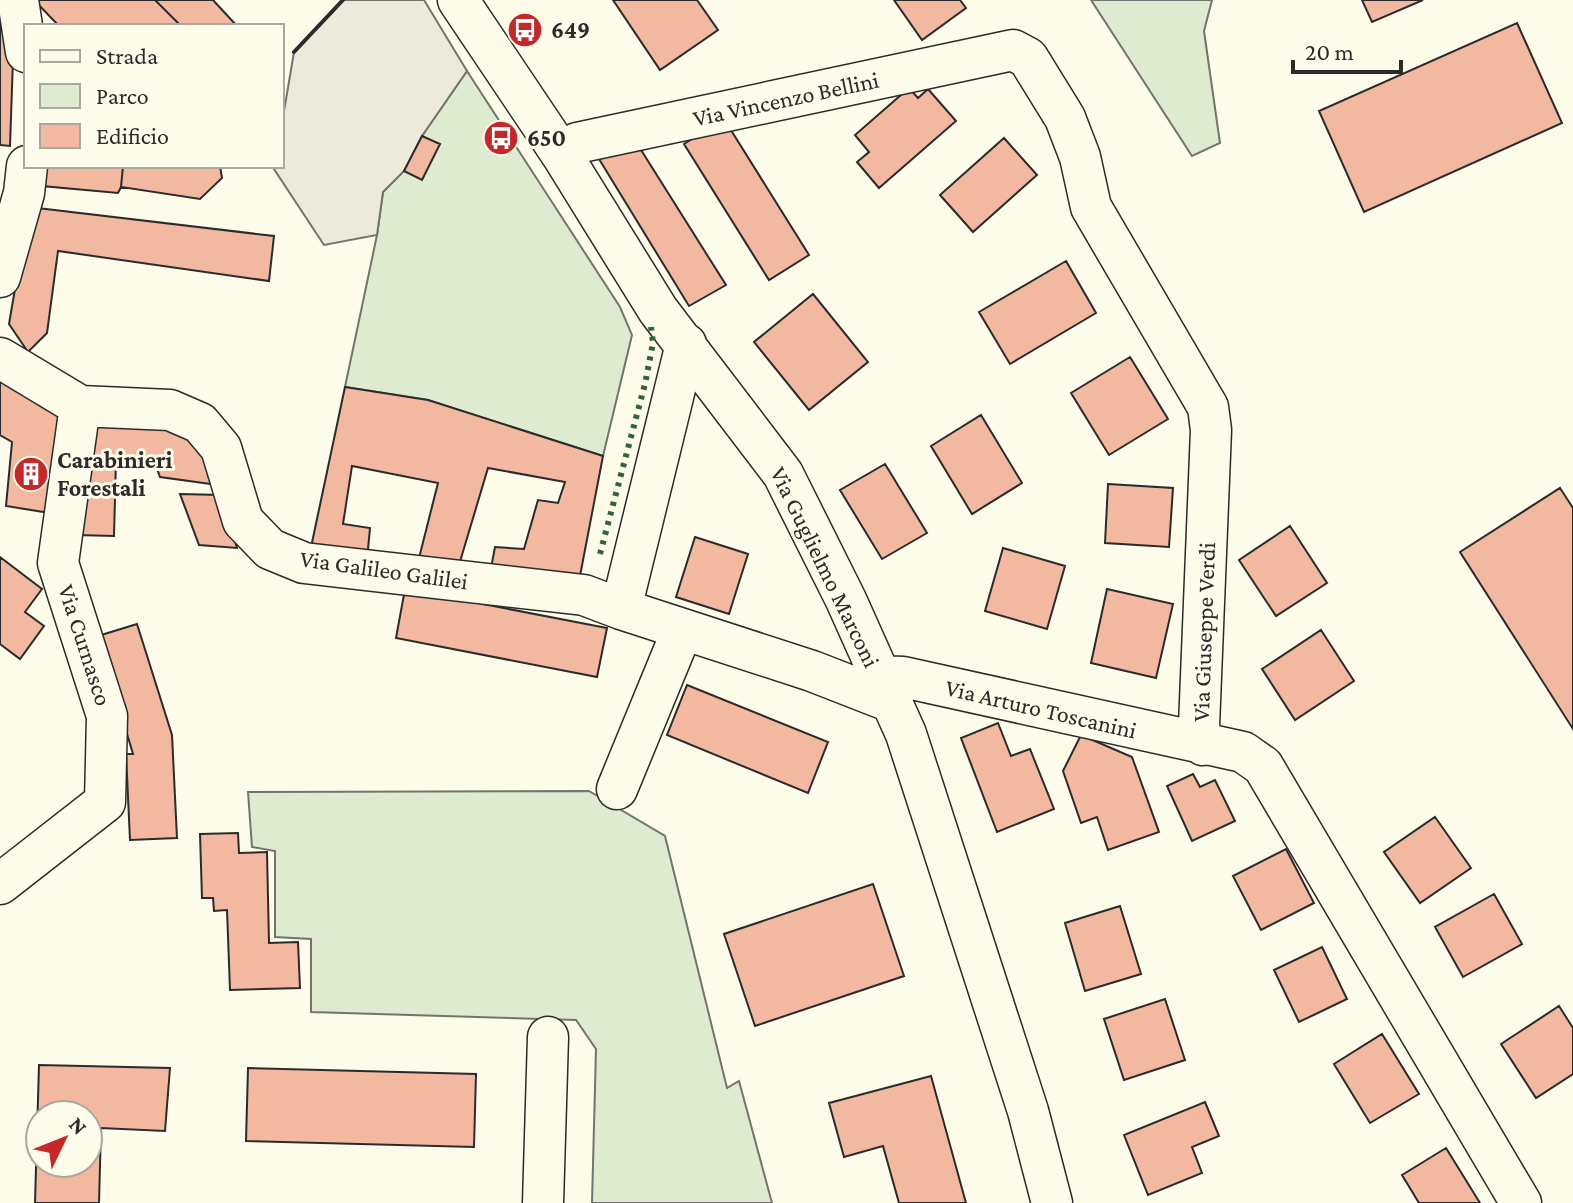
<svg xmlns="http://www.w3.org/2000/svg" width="1573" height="1203" font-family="'Crimson Pro',serif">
<rect width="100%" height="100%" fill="#fdfbea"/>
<!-- green -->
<path fill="#deebd1" stroke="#74746e" stroke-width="2" d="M 1091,0 L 1212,0 L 1204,31 L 1220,143 L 1192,156 Z
M 467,71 L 620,307 L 632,335 L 603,456 L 428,400 L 345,387 L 377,235 L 383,192 L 404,171 L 422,136 Z
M 589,791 L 665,836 L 727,1088 L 739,1081 L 772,1203 L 592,1203 L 596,1049 L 576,1020 L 311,1012 L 311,939 L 275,937 L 275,851 L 252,847 L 248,792 Z"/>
<!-- parking -->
<path fill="#eceadb" stroke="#74746e" stroke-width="2" d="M 343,0 L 424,0 L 467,71 L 422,136 L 404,171 L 383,192 L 377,235 L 324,245 L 274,169 L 275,166 L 282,166 L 282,123 L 294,52 Z"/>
<!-- building -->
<path fill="#f2b8a0" stroke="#2b2b2b" stroke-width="2" fill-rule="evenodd" d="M 34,0 L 155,0 L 181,26 L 59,26 Z
M 155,0 L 213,0 L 237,26 L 181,26 Z
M 613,0 L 697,0 L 718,30 L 660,70 Z
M 894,0 L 960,0 L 966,8 L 922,40 Z
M 1362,0 L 1423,0 L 1372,22 Z
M 0,21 L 13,59 L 10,146 L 0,145 Z
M 1517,23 L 1562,123 L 1364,212 L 1319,111 Z
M 909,88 L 918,98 L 928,89 L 956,121 L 879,188 L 857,162 L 869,152 L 855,135 Z
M 724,119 L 809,255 L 769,280 L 684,144 Z
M 631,134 L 726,285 L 689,306 L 599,159 Z
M 422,136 L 440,144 L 422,180 L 404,171 Z
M 1004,138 L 1037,175 L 973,232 L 940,195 Z
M 44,166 L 123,166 L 121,187 L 118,193 L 42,186 Z
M 123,166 L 220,166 L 222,178 L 200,199 L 121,187 Z
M 29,207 L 274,236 L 269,281 L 58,251 L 47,333 L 28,352 L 9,324 Z
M 1066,261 L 1096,313 L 1010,364 L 979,312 Z
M 813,294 L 868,362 L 809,410 L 754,342 Z
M 1130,357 L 1168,419 L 1109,455 L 1071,393 Z
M 0,381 L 60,411 L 50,513 L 6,506 L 12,442 L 0,435 Z
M 345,387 L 428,400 L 603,456 L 580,576 L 491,568 L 495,547 L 524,549 L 538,500 L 558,503 L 565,482 L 488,468 L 459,565 L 418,562 L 438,483 L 352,466 L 343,524 L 370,528 L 367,560 L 310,552 Z
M 981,415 L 1022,483 L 972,514 L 931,446 Z
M 102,417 L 189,430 L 218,485 L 160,477 L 156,466 L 116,460 L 114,536 L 77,535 L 81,437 Z
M 885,464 L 927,533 L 882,559 L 840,490 Z
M 1108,484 L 1173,488 L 1169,547 L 1105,543 Z
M 1560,488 L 1573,508 L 1573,729 L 1460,552 Z
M 180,494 L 221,495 L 237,548 L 199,545 Z
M 1290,526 L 1327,583 L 1276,616 L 1239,560 Z
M 695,537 L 748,554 L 729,614 L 676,597 Z
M 1003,548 L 1065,566 L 1047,629 L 985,611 Z
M 0,557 L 42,589 L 25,612 L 44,626 L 20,659 L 0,644 Z
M 405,589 L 607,628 L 597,677 L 396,638 Z
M 1107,589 L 1173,604 L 1156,678 L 1091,663 Z
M 137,624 L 172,735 L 177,838 L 130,840 L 126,754 L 133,754 L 98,636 Z
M 1321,630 L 1354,681 L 1295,720 L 1262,669 Z
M 687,685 L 828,742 L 808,793 L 667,735 Z
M 998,723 L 1011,756 L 1030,749 L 1054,809 L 997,832 L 961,738 Z
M 1081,735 L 1132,757 L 1159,832 L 1108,850 L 1097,817 L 1081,823 L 1063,771 Z
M 1193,774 L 1200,787 L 1215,780 L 1235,821 L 1192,841 L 1167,786 Z
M 1435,817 L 1471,868 L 1420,903 L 1384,852 Z
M 238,833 L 239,853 L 267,852 L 269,943 L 298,942 L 300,988 L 230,990 L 227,910 L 214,911 L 213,898 L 202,898 L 200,834 Z
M 1286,849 L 1314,903 L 1261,930 L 1233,876 Z
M 873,884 L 904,976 L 755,1026 L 724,934 Z
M 1494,894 L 1522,944 L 1463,977 L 1435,927 Z
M 1120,906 L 1141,974 L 1085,991 L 1065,923 Z
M 1322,947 L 1347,999 L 1299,1022 L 1274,970 Z
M 1165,999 L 1185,1060 L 1124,1080 L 1104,1019 Z
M 1559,1006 L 1573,1028 L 1573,1074 L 1536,1098 L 1501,1044 Z
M 1382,1034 L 1419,1094 L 1370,1123 L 1334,1064 Z
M 39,1065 L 170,1068 L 165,1131 L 101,1128 L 99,1203 L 35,1203 ZM 40,1115 L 88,1115 L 88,1163 L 40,1163 Z
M 248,1068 L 476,1074 L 474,1147 L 246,1141 Z
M 931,1076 L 966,1203 L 899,1203 L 883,1146 L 844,1157 L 829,1103 Z
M 1205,1102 L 1219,1136 L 1192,1147 L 1202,1173 L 1148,1195 L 1124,1135 Z
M 1446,1148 L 1480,1203 L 1419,1203 L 1402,1175 Z"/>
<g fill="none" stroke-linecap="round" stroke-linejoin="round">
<defs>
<path id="minor" d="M 18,0 L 26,52
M 458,0 L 562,155 L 658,310 L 783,474 L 846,600 L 906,734 L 1028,1111 L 1052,1203
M 562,155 L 577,143 L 1013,50 L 1028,58 L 1065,118 L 1080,157 L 1091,207 L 1208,407 L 1211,430 L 1199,726 L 1203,745
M 0,277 L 24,193 L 27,166
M 686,344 L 621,609 L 812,671 L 889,701
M 0,358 L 80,406 L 170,410 L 200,423 L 221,448 L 243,521 L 270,549 L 304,563 L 584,595 L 621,609
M 878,676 L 903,677 L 1243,752 L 1263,766 L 1521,1203
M 617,789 L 682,631
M 0,884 L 105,802 L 107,716 L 58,563 L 80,406
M 543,1203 L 548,1037"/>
</defs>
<!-- minor casing -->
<use href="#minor" stroke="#2b2b2b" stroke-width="43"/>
<!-- minor -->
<use href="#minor" stroke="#fdfbea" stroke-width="40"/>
<!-- hedge -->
<path stroke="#34623c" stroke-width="6" stroke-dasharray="4 6" stroke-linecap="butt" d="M 600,554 L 645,384 L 653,343 L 651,327"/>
<!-- wall -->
<path stroke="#2b2b2b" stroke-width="4" d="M 294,52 L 343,0"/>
</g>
<!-- icons -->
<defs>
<symbol id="bus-disc" viewBox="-11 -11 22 22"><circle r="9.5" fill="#c62828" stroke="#fdfbea"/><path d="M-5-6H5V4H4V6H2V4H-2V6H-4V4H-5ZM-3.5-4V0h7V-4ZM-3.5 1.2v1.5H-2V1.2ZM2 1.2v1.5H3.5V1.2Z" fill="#fff"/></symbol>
<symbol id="building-disc" viewBox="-11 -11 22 22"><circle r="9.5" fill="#c62828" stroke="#fdfbea"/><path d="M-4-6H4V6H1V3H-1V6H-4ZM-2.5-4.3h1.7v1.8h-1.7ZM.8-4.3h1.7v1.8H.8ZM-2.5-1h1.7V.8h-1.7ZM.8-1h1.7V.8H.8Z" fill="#fff"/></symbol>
</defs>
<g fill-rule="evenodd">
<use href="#bus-disc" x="505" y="10" width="40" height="40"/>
<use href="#bus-disc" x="481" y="118" width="40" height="40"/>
<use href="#building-disc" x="11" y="454" width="40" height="40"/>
</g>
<g text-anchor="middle" stroke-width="6" stroke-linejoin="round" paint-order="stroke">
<!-- poi labels -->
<g font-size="24" font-weight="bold" fill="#2b2b2b" stroke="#fdfbea" text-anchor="start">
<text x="551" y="38">649</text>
<text x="527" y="146">650</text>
<text x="57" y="468">Carabinieri<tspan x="57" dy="28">Forestali</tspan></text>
</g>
<!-- street labels -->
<g font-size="24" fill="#2b2b2b" stroke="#fdfbea">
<text transform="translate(786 99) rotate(-12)" y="8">Via Vincenzo Bellini</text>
<text transform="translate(825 567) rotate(64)" y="8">Via Guglielmo Marconi</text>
<text transform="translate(384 570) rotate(8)" y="8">Via Galileo Galilei</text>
<text transform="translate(1204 632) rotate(-88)" y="8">Via Giuseppe Verdi</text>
<text transform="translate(85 645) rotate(72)" y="8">Via Curnasco</text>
<text transform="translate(1041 709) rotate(13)" y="8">Via Arturo Toscanini</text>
</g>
</g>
<!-- legend -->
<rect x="24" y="24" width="260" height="144" fill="#fdfbea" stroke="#a9a89e" stroke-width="2"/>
<rect x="40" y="50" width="40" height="12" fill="#fdfbea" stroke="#a9a89e" stroke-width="2"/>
<text x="96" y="64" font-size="24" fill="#2b2b2b">Strada</text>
<rect x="40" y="84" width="40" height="24" fill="#deebd1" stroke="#a9a89e" stroke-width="2"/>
<text x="96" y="104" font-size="24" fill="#2b2b2b">Parco</text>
<rect x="40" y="124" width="40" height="24" fill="#f2b8a0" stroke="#a9a89e" stroke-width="2"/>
<text x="96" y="144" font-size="24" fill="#2b2b2b">Edificio</text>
<!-- north arrow -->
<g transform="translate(64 1139) rotate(47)"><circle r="38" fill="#fdfbea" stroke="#a9a89e" stroke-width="2"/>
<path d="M0-6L14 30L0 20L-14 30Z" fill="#c62828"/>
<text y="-12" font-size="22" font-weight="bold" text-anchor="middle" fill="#2b2b2b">N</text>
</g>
<!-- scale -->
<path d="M1293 60v12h108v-12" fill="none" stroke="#2b2b2b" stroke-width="4"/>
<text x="1305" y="60" font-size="24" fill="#2b2b2b" stroke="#fdfbea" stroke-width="6" paint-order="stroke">20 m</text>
</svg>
